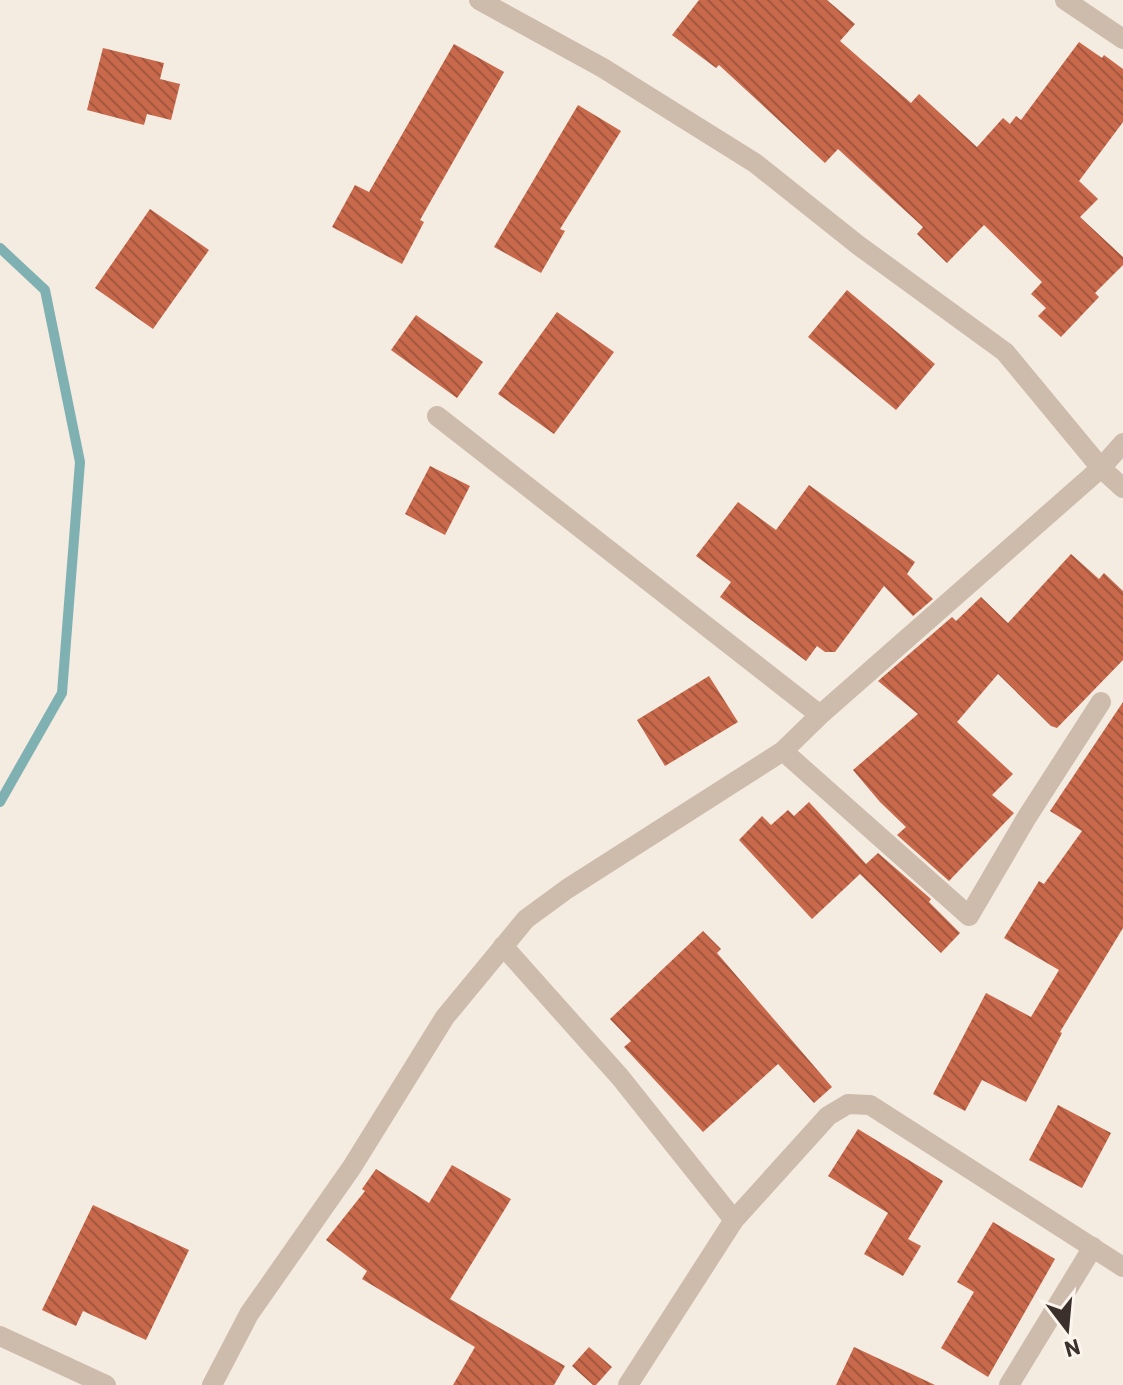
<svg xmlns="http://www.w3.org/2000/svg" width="1123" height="1385" font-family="Barlow,sans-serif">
<defs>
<pattern id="building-back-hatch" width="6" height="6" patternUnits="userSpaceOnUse" patternTransform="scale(2)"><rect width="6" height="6" fill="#c8694b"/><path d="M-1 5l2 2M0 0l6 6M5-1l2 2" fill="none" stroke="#a4573f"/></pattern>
</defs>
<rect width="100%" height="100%" fill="#f4ebe1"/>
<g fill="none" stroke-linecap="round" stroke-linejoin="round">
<!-- stream -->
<path stroke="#7fb0b2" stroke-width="10" d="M 0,248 L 45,290 L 80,462 L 62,693 L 0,802"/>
</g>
<!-- building -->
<path fill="url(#building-back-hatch)" d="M 699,0 L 827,0 L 855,24 L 840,41 L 911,103 L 919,94 L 977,147 L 1003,118 L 1010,124 L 1016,116 L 1021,120 L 1079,42 L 1102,58 L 1104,55 L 1123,69 L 1123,122 L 1079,181 L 1098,199 L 1080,217 L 1123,257 L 1123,265 L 1095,293 L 1099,297 L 1061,337 L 1038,316 L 1046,308 L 1031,294 L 1042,282 L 984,225 L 947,263 L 917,234 L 923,227 L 838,149 L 825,163 L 719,65 L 716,68 L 672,35 Z
M 454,44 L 504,72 L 420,220 L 424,222 L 402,264 L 332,227 L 355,185 L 369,192 Z
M 103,48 L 164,63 L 160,79 L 180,84 L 171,120 L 147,114 L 144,125 L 87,110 Z
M 578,105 L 621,131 L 560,229 L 565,231 L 541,273 L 494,247 Z
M 150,209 L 209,250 L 153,329 L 95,288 Z
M 847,290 L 935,364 L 896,410 L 808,337 Z
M 557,312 L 614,352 L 554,434 L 498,394 Z
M 416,315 L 483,362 L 457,398 L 391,350 Z
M 430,466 L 470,486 L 445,535 L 405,514 Z
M 809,485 L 915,562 L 907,574 L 933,599 L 913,616 L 884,586 L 835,652 L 825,652 L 817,646 L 806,661 L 720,597 L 731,582 L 696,556 L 738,502 L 776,530 Z
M 1071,554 L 1099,579 L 1104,573 L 1123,591 L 1123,660 L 1057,728 L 1051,726 L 998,674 L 957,722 L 1013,774 L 992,795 L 1014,813 L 949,881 L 897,835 L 906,827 L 880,802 L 853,770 L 918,714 L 878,681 L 952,617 L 956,621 L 981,597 L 1008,623 Z
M 709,676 L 738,722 L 665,766 L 637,720 Z
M 1123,702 L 1123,928 L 1060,1032 L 1062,1033 L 1026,1102 L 982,1080 L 965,1111 L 933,1094 L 986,993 L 1031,1017 L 1059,970 L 1004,938 L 1039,881 L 1044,884 L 1082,831 L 1050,811 Z
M 809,802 L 866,864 L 878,853 L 931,899 L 929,902 L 960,933 L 941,953 L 860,874 L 812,919 L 739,840 L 762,816 L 771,825 L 788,810 L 794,816 Z
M 703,931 L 721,949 L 717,953 L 832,1087 L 814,1103 L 778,1064 L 703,1132 L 624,1047 L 631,1041 L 610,1019 Z
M 1058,1105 L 1111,1133 L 1082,1188 L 1029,1160 Z
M 858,1129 L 943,1181 L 908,1239 L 921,1246 L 903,1276 L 864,1254 L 888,1213 L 828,1176 Z
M 452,1165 L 511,1199 L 450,1299 L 565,1366 L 554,1385 L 453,1385 L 475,1347 L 362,1279 L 367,1271 L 326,1240 L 365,1191 L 362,1189 L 376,1169 L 429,1203 Z
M 93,1205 L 189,1250 L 146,1340 L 83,1311 L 76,1326 L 42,1310 Z
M 993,1222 L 1055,1259 L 988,1377 L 941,1348 L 974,1292 L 957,1282 Z
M 589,1347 L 612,1367 L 596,1385 L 593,1385 L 572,1366 Z
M 854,1347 L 935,1385 L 836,1385 Z"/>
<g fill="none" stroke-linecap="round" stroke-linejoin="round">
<!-- street -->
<path stroke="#cdbbac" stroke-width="20" d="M 479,0 L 603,68 L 755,163 L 858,245 L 1005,352 L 1101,468 L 1123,443
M 1065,0 L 1123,39
M 437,416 L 820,715
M 783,751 L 969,916 L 1027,817 L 1101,702
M 503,946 L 620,1077 L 734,1220
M 0,1336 L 106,1385
M 212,1385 L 249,1314 L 352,1167 L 445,1017 L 526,919 L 567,889 L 783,751 L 820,715 L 1101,468 L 1123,488
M 628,1385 L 734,1220 L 828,1116 L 848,1104 L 870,1105 L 1123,1267
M 1009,1385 L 1093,1247"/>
</g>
<!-- north arrow -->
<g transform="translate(1067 1329) rotate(164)" stroke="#fbf5ee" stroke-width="6" paint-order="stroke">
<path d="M0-6L14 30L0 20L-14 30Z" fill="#3b302b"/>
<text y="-12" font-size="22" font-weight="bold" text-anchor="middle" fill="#3b302b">N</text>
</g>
</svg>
